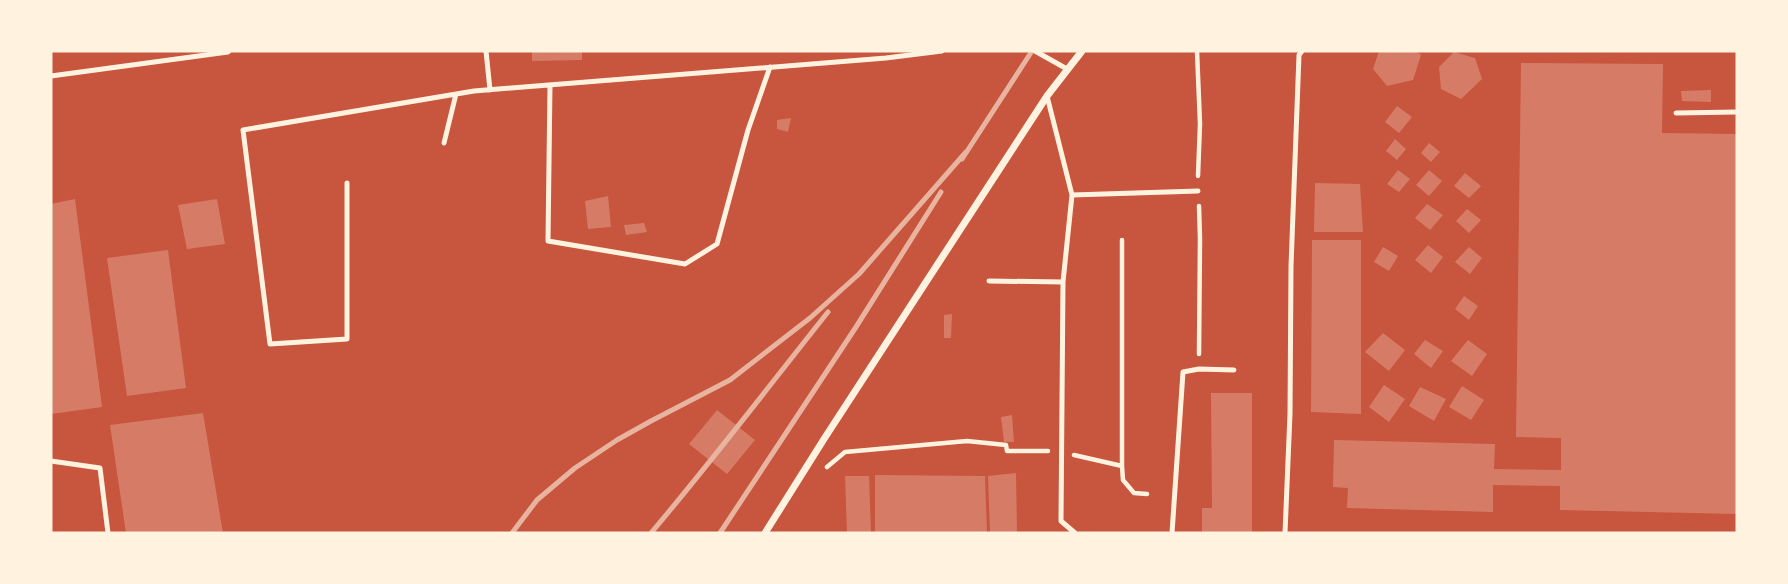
<svg xmlns="http://www.w3.org/2000/svg" width="1788" height="584" font-family="Barlow,sans-serif">
<rect width="100%" height="100%" fill="#c8553d"/>
<!-- building -->
<path fill="#d67c66" d="M 532,51 L 582,51 L 582,60 L 532,61 Z
M 1379,51 L 1416,51 L 1421,55 L 1413,80 L 1387,86 L 1373,69 Z
M 1454,52 L 1475,58 L 1482,79 L 1461,99 L 1441,89 L 1439,67 Z
M 1521,63 L 1663,64 L 1662,133 L 1737,134 L 1737,514 L 1560,510 L 1560,486 L 1493,485 L 1493,512 L 1347,508 L 1348,488 L 1333,487 L 1334,440 L 1495,444 L 1494,469 L 1561,470 L 1561,438 L 1516,437 Z
M 1711,90 L 1711,102 L 1682,101 L 1681,91 Z
M 1397,106 L 1412,117 L 1399,133 L 1385,122 Z
M 791,118 L 788,132 L 777,129 L 777,120 Z
M 1395,139 L 1406,149 L 1397,160 L 1386,151 Z
M 1429,143 L 1440,152 L 1431,162 L 1421,153 Z
M 1398,170 L 1410,179 L 1399,192 L 1387,184 Z
M 1429,170 L 1442,181 L 1429,196 L 1416,185 Z
M 1465,173 L 1481,186 L 1469,198 L 1454,186 Z
M 1315,183 L 1360,184 L 1363,232 L 1314,232 Z
M 608,196 L 611,227 L 588,229 L 585,201 Z
M 75,199 L 102,407 L 51,414 L 51,204 Z
M 217,199 L 225,244 L 187,249 L 178,205 Z
M 1427,204 L 1443,215 L 1430,230 L 1415,218 Z
M 1467,209 L 1481,220 L 1469,233 L 1456,221 Z
M 644,223 L 647,232 L 626,235 L 624,225 Z
M 1312,240 L 1361,240 L 1361,414 L 1311,412 Z
M 1428,245 L 1443,257 L 1431,273 L 1415,260 Z
M 1383,247 L 1398,256 L 1389,271 L 1374,262 Z
M 1469,247 L 1482,258 L 1470,274 L 1455,262 Z
M 168,250 L 186,388 L 127,396 L 107,258 Z
M 1464,296 L 1478,306 L 1469,320 L 1455,309 Z
M 952,314 L 951,338 L 944,338 L 944,315 Z
M 1383,333 L 1405,350 L 1389,371 L 1365,352 Z
M 1425,340 L 1443,351 L 1431,368 L 1414,354 Z
M 1468,340 L 1487,354 L 1472,376 L 1451,361 Z
M 1384,385 L 1405,399 L 1389,422 L 1369,407 Z
M 1462,386 L 1484,400 L 1471,420 L 1449,407 Z
M 1420,387 L 1446,399 L 1434,421 L 1409,406 Z
M 1211,393 L 1252,393 L 1252,533 L 1202,533 L 1202,508 L 1212,508 Z
M 717,410 L 755,440 L 727,474 L 689,444 Z
M 203,413 L 223,533 L 126,533 L 110,425 Z
M 1012,415 L 1014,442 L 1004,442 L 1001,417 Z
M 1016,473 L 1017,533 L 990,533 L 988,476 Z
M 875,475 L 985,476 L 987,533 L 875,533 Z
M 845,476 L 869,476 L 871,533 L 847,533 Z"/>
<g fill="none" stroke-linecap="round" stroke-linejoin="round">
<!-- path -->
<path stroke="#fff3e0" stroke-width="4.5" d="M 1197,51 L 1200,124 L 1198,176
M 1199,206 L 1200,239 L 1199,354
M 1122,240 L 1122,466 L 1123,480 L 1134,493 L 1147,494
M 1074,455 L 1122,466
M 827,467 L 845,452 L 967,441 L 1006,445 L 1007,451 L 1048,451"/>
<!-- service -->
<path stroke="#fff3e0" stroke-width="5" d="M 486,51 L 490,90
M 1035,51 L 1067,69
M 51,76 L 228,52 L 229,51
M 550,85 L 548,241 L 685,264 L 717,244 L 748,130 L 770,67
M 1047,96 L 1072,195 L 1063,282 L 1061,521 L 1075,533
M 1676,113 L 1737,112
M 444,143 L 456,94
M 347,183 L 347,339 L 270,344 L 243,130 L 474,91 L 886,58 L 942,51
M 1072,195 L 1198,191
M 989,281 L 1063,282
M 51,461 L 100,468 L 108,533
M 1172,533 L 1183,372 L 1199,369 L 1234,370
M 1285,533 L 1290,414 L 1291,266 L 1299,55 L 1302,51"/>
<!-- minor -->
<path stroke="#fff3e0" stroke-width="7" d="M 765,533 L 824,439 L 1047,96 L 1082,51"/>
<!-- rail -->
<path stroke="#e9b49f" stroke-width="5" d="M 962,159 L 1032,51
M 512,533 L 537,500 L 575,468 L 617,440 L 651,421 L 730,380 L 810,318 L 859,274 L 966,152
M 651,533 C 712,461 769,386 828,312
M 720,533 L 856,327 L 941,192"/>
</g>
<!-- border -->
<rect width="1788" height="584" fill="none" stroke="#fff3e0" stroke-width="105"/>
</svg>
